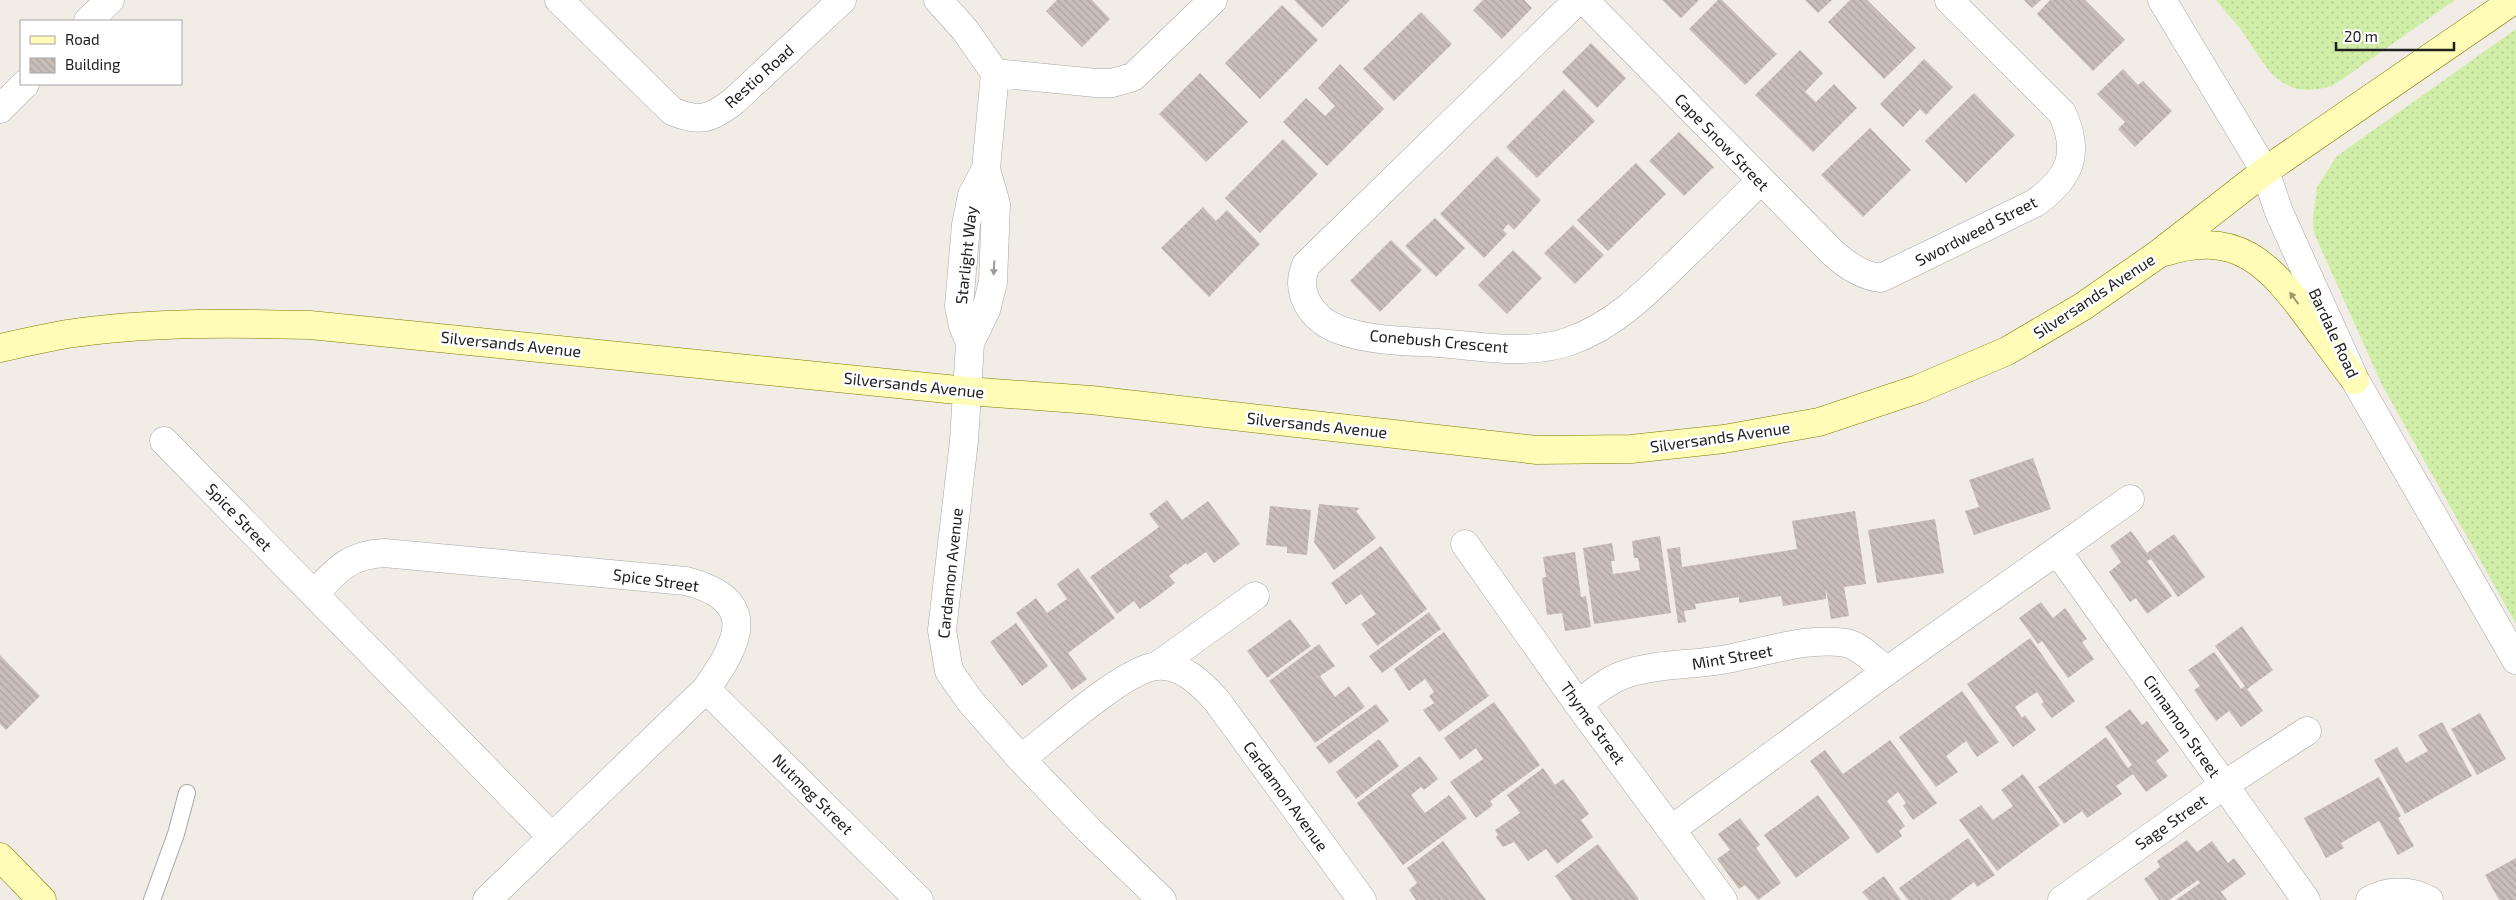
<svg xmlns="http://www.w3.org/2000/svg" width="2516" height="900" font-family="'Exo 2',sans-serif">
<defs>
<pattern id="grass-dots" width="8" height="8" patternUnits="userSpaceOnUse" patternTransform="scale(1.25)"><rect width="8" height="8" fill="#d0eea8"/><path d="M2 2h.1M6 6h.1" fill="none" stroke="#b2cc90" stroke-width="1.8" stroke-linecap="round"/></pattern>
<pattern id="building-back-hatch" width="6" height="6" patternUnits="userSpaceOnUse" patternTransform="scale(1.25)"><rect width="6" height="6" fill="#c9beb8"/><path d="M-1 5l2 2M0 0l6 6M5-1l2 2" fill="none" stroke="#aca39e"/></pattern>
</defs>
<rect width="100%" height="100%" fill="#f1ece5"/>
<!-- grass -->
<path fill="url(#grass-dots)" d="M 2216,0 L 2455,0 L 2334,85 C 2278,104 2266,64 2239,27 C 2231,18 2223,9 2216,0 Z
M 2516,29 L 2516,624 L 2382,385 L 2314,233 L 2313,218 L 2317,187 L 2337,156 Z"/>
<!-- building -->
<path fill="url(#building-back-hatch)" d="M 1057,0 L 1092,0 L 1110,19 L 1082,47 L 1046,11 Z
M 1294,0 L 1350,0 L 1322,28 Z
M 1483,0 L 1524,0 L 1532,8 L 1502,39 L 1473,10 Z
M 1662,0 L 1699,0 L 1681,18 Z
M 1718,0 L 1722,0 L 1777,54 L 1745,85 L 1689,29 Z
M 1805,0 L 1832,0 L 1818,13 Z
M 1850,0 L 1867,0 L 1916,48 L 1884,79 L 1828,22 Z
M 2024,0 L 2041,0 L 2032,8 Z
M 2050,0 L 2085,0 L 2125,40 L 2093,71 L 2037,14 Z
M 1282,5 L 1318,40 L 1260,99 L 1225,63 Z
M 1421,12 L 1452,44 L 1394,101 L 1363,69 Z
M 1591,43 L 1626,78 L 1597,108 L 1562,72 Z
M 1800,50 L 1823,73 L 1805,92 L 1816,102 L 1834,84 L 1857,108 L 1813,152 L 1755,95 Z
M 1924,59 L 1953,87 L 1926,115 L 1920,109 L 1903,127 L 1880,104 Z
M 1340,64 L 1384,109 L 1327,166 L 1283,122 L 1306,98 L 1325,116 L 1335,106 L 1318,88 Z
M 2123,69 L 2138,85 L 2143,81 L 2172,111 L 2135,147 L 2118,129 L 2125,122 L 2097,94 Z
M 1200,73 L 1248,122 L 1206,162 L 1159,114 Z
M 1564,89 L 1595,121 L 1537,178 L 1506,147 Z
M 1974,93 L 2015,135 L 1966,183 L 1925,141 Z
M 1870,128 L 1911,170 L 1863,217 L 1821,175 Z
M 1679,132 L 1714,167 L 1684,196 L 1649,161 Z
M 1283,139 L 1318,174 L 1260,233 L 1225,198 Z
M 1497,156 L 1541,200 L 1514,230 L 1508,224 L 1503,230 L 1507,234 L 1484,258 L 1440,214 Z
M 1636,163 L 1666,194 L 1608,251 L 1577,220 Z
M 1203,207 L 1216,221 L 1227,210 L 1260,244 L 1209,297 L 1161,248 Z
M 1435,218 L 1465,248 L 1436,277 L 1405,246 Z
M 1573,225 L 1604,255 L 1575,284 L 1544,253 Z
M 1391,240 L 1422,270 L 1380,312 L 1350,281 Z
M 1513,250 L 1542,278 L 1507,314 L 1478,285 Z
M 2033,458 L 2051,509 L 1974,535 L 1965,511 L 1979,507 L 1969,480 Z
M 1167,500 L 1182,520 L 1208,501 L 1240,544 L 1214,563 L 1206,552 L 1187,565 L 1186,563 L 1169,576 L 1175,583 L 1157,597 L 1140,609 L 1134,601 L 1117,614 L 1090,577 L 1159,527 L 1149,514 Z
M 1319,504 L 1360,508 L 1356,511 L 1376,538 L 1334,570 L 1314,542 Z
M 1270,506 L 1311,510 L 1307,555 L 1287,553 L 1287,547 L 1266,545 Z
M 1855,511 L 1866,584 L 1844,587 L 1849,616 L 1831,619 L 1826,589 L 1826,599 L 1783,606 L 1781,596 L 1739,603 L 1739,597 L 1695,604 L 1696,609 L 1684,611 L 1686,622 L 1678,623 L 1667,549 L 1680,547 L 1682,567 L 1797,549 L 1792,521 Z
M 1935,519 L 1944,573 L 1877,583 L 1868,530 Z
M 2131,531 L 2147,553 L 2174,534 L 2205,577 L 2178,597 L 2151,559 L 2147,561 L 2172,596 L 2147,614 L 2136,598 L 2130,602 L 2109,572 L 2121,562 L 2110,546 Z
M 1660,536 L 1671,613 L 1594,624 L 1583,548 L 1612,543 L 1615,561 L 1611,561 L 1613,574 L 1640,570 L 1638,558 L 1634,558 L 1632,541 Z
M 1381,546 L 1427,609 L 1377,646 L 1361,624 L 1376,614 L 1361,594 L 1346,605 L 1331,583 Z
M 1575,552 L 1581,597 L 1586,596 L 1591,627 L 1565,631 L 1562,613 L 1547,615 L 1542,578 L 1546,577 L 1543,557 Z
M 1078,568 L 1115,618 L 1068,653 L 1087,679 L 1072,690 L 1016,613 L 1036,598 L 1047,613 L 1067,599 L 1057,584 Z
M 2041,602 L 2053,618 L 2065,608 L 2087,639 L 2082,642 L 2094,659 L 2068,678 L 2042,641 L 2038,644 L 2019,618 Z
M 1429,612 L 1441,629 L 1382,673 L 1369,656 Z
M 1290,619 L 1311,646 L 1267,678 L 1247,651 Z
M 1016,623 L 1048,666 L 1022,686 L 990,642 Z
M 2242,626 L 2273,670 L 2247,689 L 2263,711 L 2241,727 L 2229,711 L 2216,721 L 2194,690 L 2200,686 L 2188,670 L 2214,652 L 2241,689 L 2245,686 L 2215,646 Z
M 1444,632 L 1489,696 L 1439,732 L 1423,710 L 1434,703 L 1429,696 L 1434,692 L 1432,689 L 1425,679 L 1409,691 L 1394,669 Z
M 2030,638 L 2075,701 L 2052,718 L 2041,704 L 2044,702 L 2037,692 L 2026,699 L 2015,707 L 2022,718 L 2025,715 L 2036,730 L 2013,747 L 1967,684 Z
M 1319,644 L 1335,666 L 1320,676 L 1327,686 L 1335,697 L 1349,686 L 1365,707 L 1315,743 L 1269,681 Z
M 0,655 L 40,696 L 6,730 L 0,724 Z
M 1962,691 L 1999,742 L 1977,757 L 1966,741 L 1946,756 L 1958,772 L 1936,787 L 1899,737 Z
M 1494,702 L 1540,765 L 1490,801 L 1493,805 L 1476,818 L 1450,782 L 1483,759 L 1476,748 L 1460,760 L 1444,738 Z
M 1376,704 L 1389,721 L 1329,764 L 1316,747 Z
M 2130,709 L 2142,725 L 2147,721 L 2169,751 L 2156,761 L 2168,776 L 2146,792 L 2133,774 L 2116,786 L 2122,794 L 2087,818 L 2082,811 L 2064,824 L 2038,787 L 2106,737 L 2128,768 L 2132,765 L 2105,727 Z
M 2480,713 L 2506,759 L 2477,775 L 2451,729 Z
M 2442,722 L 2472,776 L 2405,814 L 2374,760 L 2397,747 L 2406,763 L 2428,751 L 2418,735 Z
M 1379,739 L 1399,766 L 1356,799 L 1336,772 Z
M 1890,740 L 1937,803 L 1913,820 L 1903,806 L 1906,803 L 1898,792 L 1887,801 L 1905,826 L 1899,831 L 1902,836 L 1877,854 L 1810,761 L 1825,750 L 1843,774 Z
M 1420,756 L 1438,779 L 1424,790 L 1421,787 L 1411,795 L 1425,813 L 1449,795 L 1467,818 L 1403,865 L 1357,803 Z
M 1543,768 L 1555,785 L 1563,779 L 1576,796 L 1589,814 L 1581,820 L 1593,837 L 1557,864 L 1546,849 L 1528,861 L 1514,842 L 1503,847 L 1496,837 L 1498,835 L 1495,830 L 1520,813 L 1507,795 Z
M 2023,774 L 2060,825 L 1997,871 L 1959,820 L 1981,805 L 1993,820 L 2013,806 L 2001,790 Z
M 2379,777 L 2401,816 L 2398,818 L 2414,846 L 2398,855 L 2379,821 L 2341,843 L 2344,848 L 2326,858 L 2304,818 Z
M 1818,795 L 1850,838 L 1796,878 L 1764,835 Z
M 1740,818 L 1760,845 L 1756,848 L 1781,883 L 1758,900 L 1745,885 L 1739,889 L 1717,859 L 1730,850 L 1718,834 Z
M 1968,838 L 1995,875 L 1977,887 L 1974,882 L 1950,900 L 1908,900 L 1899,888 Z
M 2187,840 L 2197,852 L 2212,841 L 2228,863 L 2234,858 L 2246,874 L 2221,892 L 2227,900 L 2176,900 L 2200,883 L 2198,880 L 2169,900 L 2159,900 L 2144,879 L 2160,867 L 2157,861 Z
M 1443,841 L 1468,875 L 1486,900 L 1416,900 L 1409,890 L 1417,883 L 1407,868 Z
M 1598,844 L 1639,899 L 1637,900 L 1572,900 L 1555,876 Z
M 2516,858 L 2516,900 L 2499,900 L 2485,875 Z
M 1884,876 L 1901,900 L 1869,900 L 1862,892 Z"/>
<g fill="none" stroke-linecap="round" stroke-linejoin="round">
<defs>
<path id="lane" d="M 152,900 L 176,834 L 187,793"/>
<path id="street" d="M 559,0 L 672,111 C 699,123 711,119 734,101 L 842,0
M 938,0 L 965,30 L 995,73 L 986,169 L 972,195 L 966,225 L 959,306 L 963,326 L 970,343
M 1578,0 L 1306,265 C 1294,293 1312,320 1340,330 C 1370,341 1406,341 1438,343 C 1480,346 1529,356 1570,341 C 1616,325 1650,289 1684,256 C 1710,231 1735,206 1760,181
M 1584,0 L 1832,252 C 1846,265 1862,276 1881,278 L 2035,203 C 2070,178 2081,154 2062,113 L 1949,0
M 2162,0 L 2265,171 L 2279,212 L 2355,380 L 2516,660
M 88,21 L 110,0
M 995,73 L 1096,83 L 1112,83 L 1133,77 L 1213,0
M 0,109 L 25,84
M 986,169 L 996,204 L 993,282 L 986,310 L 970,343 L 964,441 L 942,630 L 949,671 L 970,701 L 1021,759 L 1089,830 L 1162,900
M 164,441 L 551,836
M 1465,544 L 1578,704 L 1723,900
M 2058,552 L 2306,900
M 314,594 C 337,570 348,555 384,553 L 686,581 C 759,600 741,641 706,689 L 487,900
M 1157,666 L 1255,596
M 706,689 L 919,900
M 1578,704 C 1592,694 1606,681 1623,675 C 1652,664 1691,665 1721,660 C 1761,654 1805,636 1846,643 C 1861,646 1875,662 1887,671
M 1021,759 C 1051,736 1122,671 1156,666 C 1181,663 1202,684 1217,701 L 1362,900
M 1672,829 L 1887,671 L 2130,499
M 2062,900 L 2224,785 L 2307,731
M 2370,900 C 2388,890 2411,890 2429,900"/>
<path id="secondary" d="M 2165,252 C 2237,229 2269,264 2309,318 C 2324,338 2339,359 2355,380
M 0,348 C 22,343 45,338 67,334 C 147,322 230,323 310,325 L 967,391 L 1091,400 L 1537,450 L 1631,449 L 1724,439 L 1819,422 L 1918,389 L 2007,351 L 2082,307 L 2157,255 L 2265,171 L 2514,0
M 0,857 L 42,900"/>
</defs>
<!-- lane casing -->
<use href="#lane" stroke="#a7a7a7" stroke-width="18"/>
<!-- street casing -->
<use href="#street" stroke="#a7a7a7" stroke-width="29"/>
<!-- secondary casing -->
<use href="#secondary" stroke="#7a7d00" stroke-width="29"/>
<!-- lane -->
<use href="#lane" stroke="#fff" stroke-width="16"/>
<!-- street -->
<use href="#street" stroke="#fff" stroke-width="28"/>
<!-- secondary -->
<use href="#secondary" stroke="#fefcb6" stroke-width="28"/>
</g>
<!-- one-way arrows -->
<defs><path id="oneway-solid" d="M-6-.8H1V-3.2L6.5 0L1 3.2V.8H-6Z" transform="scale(1.25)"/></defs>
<use fill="#9b9b9b" href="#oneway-solid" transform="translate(994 268) rotate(93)"/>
<use fill="#9a9972" href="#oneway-solid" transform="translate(2294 298) rotate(-126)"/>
<g text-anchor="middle" stroke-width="5" stroke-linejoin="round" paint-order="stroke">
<!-- street labels -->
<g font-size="16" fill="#202020" stroke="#fff">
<text transform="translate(759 76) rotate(-42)" y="6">Restio Road</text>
<text transform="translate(1722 142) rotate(46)" y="6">Cape Snow Street</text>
<text transform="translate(1976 231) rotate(-27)" y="6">Swordweed Street</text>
<text transform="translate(966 255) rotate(-84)" y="6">Starlight Way</text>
<text transform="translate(2094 296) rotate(-33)" y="6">Silversands Avenue</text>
<text transform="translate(2334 333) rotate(65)" y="6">Bardale Road</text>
<text transform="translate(1439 341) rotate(5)" y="6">Conebush Crescent</text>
<text transform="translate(511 344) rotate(6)" y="6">Silversands Avenue</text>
<text transform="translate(914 385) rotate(6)" y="6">Silversands Avenue</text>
<text transform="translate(1317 425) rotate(6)" y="6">Silversands Avenue</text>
<text transform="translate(1720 437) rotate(-8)" y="6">Silversands Avenue</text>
<text transform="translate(239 517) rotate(46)" y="6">Spice Street</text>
<text transform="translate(950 573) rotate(-84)" y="6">Cardamon Avenue</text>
<text transform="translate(656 580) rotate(8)" y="6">Spice Street</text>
<text transform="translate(1732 657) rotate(-10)" y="6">Mint Street</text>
<text transform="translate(1593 723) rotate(54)" y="6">Thyme Street</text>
<text transform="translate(2182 726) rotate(55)" y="6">Cinnamon Street</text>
<text transform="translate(813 794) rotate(45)" y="6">Nutmeg Street</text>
<text transform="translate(1286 796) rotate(54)" y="6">Cardamon Avenue</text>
<text transform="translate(2171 822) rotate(-35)" y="6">Sage Street</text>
</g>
</g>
<!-- legend -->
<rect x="20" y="20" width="162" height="65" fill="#ffffff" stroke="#a6a6a6"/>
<rect x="30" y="36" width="25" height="8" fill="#fefcb6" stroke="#a6a6a6"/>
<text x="65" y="45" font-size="15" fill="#202020">Road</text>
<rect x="30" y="58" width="25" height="15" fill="url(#building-back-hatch)" stroke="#a6a6a6"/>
<text x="65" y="70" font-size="15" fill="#202020">Building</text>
<!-- scale -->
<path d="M2336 42v8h118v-8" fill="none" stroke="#202020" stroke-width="2.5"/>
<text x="2344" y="42" font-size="15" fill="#202020" stroke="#ffffff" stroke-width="4" paint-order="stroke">20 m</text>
</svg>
